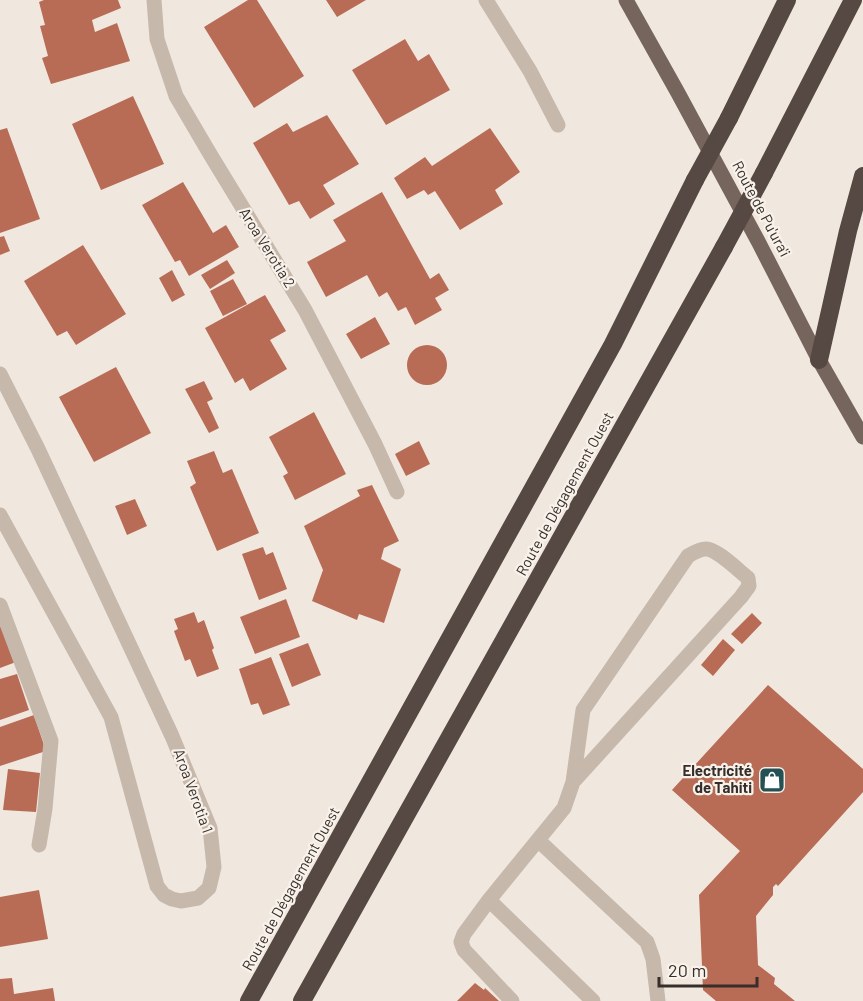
<svg xmlns="http://www.w3.org/2000/svg" width="863" height="1001" font-family="Barlow,sans-serif">
<rect width="100%" height="100%" fill="#f0e8df"/>
<!-- building -->
<path fill="#b86b55" d="M 44,0 L 118,0 L 121,8 L 92,20 L 95,32 L 117,23 L 130,61 L 51,84 L 42,58 L 48,56 L 40,26 L 45,25 L 39,2 Z
M 248,0 L 257,0 L 304,76 L 254,108 L 204,27 Z
M 326,0 L 366,0 L 337,17 Z
M 405,39 L 418,61 L 429,54 L 450,90 L 386,125 L 352,70 Z
M 133,96 L 164,164 L 101,190 L 72,124 Z
M 327,115 L 359,164 L 323,185 L 335,204 L 310,219 L 299,201 L 289,205 L 253,143 L 287,123 L 293,132 Z
M 7,128 L 40,219 L 0,233 L 0,130 Z
M 490,128 L 520,172 L 495,190 L 503,204 L 460,230 L 435,191 L 428,195 L 424,190 L 407,199 L 394,178 L 425,157 L 432,166 Z
M 183,182 L 213,233 L 226,225 L 239,247 L 189,276 L 180,260 L 175,262 L 142,205 Z
M 382,192 L 430,279 L 439,273 L 449,290 L 435,298 L 442,310 L 415,325 L 406,307 L 398,311 L 387,292 L 379,297 L 367,275 L 326,297 L 307,262 L 346,241 L 333,220 Z
M 4,236 L 10,251 L 0,255 L 0,237 Z
M 83,245 L 126,314 L 76,345 L 67,331 L 57,336 L 24,281 Z
M 227,260 L 235,273 L 210,289 L 201,275 Z
M 172,270 L 185,295 L 172,302 L 159,278 Z
M 233,279 L 247,304 L 223,316 L 210,291 Z
M 265,295 L 286,331 L 270,340 L 287,369 L 250,391 L 243,378 L 235,383 L 205,328 Z
M 375,317 L 390,344 L 361,359 L 346,334 Z
M407 365a20 20 0 1 1 40 0a20 20 0 1 1-40 0Z
M 116,367 L 151,433 L 94,462 L 59,397 Z
M 204,381 L 213,399 L 207,402 L 219,428 L 209,433 L 185,389 Z
M 314,412 L 346,474 L 295,500 L 283,476 L 288,473 L 269,437 Z
M 419,441 L 430,464 L 406,476 L 395,454 Z
M 214,451 L 223,473 L 232,469 L 259,533 L 217,551 L 190,487 L 196,483 L 187,461 Z
M 372,485 L 399,541 L 384,548 L 381,559 L 401,569 L 384,623 L 359,614 L 357,620 L 312,601 L 323,570 L 304,526 L 360,496 L 357,490 Z
M 135,499 L 147,526 L 127,535 L 115,506 Z
M 263,547 L 266,555 L 273,552 L 287,589 L 259,600 L 242,554 Z
M 286,599 L 300,637 L 255,654 L 240,617 Z
M 194,612 L 198,623 L 204,620 L 214,648 L 212,650 L 219,669 L 197,677 L 190,659 L 185,661 L 174,631 L 178,629 L 174,619 Z
M 752,613 L 762,623 L 742,644 L 731,634 Z
M 2,626 L 16,662 L 0,668 L 0,627 Z
M 723,639 L 735,650 L 713,676 L 701,665 Z
M 308,643 L 321,675 L 292,687 L 279,654 Z
M 271,657 L 290,705 L 263,715 L 258,703 L 251,705 L 239,669 Z
M 17,674 L 29,710 L 0,720 L 0,679 Z
M 768,685 L 863,769 L 863,792 L 778,886 L 776,884 L 773,887 L 773,895 L 756,916 L 758,965 L 775,978 L 774,984 L 795,1001 L 716,1001 L 703,990 L 699,895 L 740,851 L 672,790 Z
M 34,715 L 46,751 L 0,766 L 0,727 Z
M 8,769 L 40,773 L 36,812 L 3,810 Z
M 39,890 L 48,939 L 0,947 L 0,897 Z
M 12,978 L 14,994 L 53,988 L 55,1001 L 0,1001 L 0,979 Z
M 475,983 L 484,990 L 485,988 L 499,1001 L 457,1001 Z"/>
<g fill="none" stroke-linecap="round" stroke-linejoin="round">
<!-- minor -->
<path stroke="#c7b8ac" stroke-width="15" d="M 154,0 L 157,39 L 176,96 L 210,154 L 305,310 L 375,444 L 397,492
M 486,0 L 530,71 L 558,125
M 0,374 L 38,449 L 172,736 L 210,828 L 214,867 L 209,888 L 198,898 L 181,901 L 172,899 L 164,895 L 157,886 L 111,717 L 0,515
M 0,605 L 51,741 L 45,809 L 39,845
M 539,841 L 647,942 L 653,959 L 658,1001
M 489,900 L 593,1001
M 512,1001 L 464,950 L 461,942 L 464,934 L 489,900 L 564,808 L 573,782 L 583,710 L 688,556 C 693,553 700,549 706,549 C 717,549 739,571 748,578 L 749,586 L 741,597 L 573,782"/>
<!-- major -->
<path stroke="#76655d" stroke-width="15" d="M 626,0 L 678,93 L 759,243 L 819,360 L 863,437"/>
<!-- highway -->
<path stroke="#564842" stroke-width="18" d="M 729,118 L 787,0
M 764,173 L 853,0
M 819,360 L 848,231 L 863,176
M 249,1001 L 613,344 L 695,180
M 302,1001 L 724,247"/>
<!-- highway-bridge -->
<path stroke="#564842" stroke-width="18" d="M 695,180 L 729,118
M 724,247 L 764,173"/>
</g>
<!-- icons -->
<defs>
<symbol id="shop-square" viewBox="-11 -11 22 22"><rect x="-9" y="-9" width="18" height="18" rx="4" fill="#245153" stroke="#f8f2eb"/><path d="M-5-2.5h2.3a2.7 3.5 0 0 1 5.4 0H5L5.5 6h-11ZM-1.5-2.5h3a1.5 2.3 0 0 0-3 0Z" fill="#fff"/></symbol>
</defs>
<g fill-rule="evenodd">
<use href="#shop-square" x="757" y="765" width="30" height="30"/>
</g>
<g text-anchor="middle" stroke-width="4.5" stroke-linejoin="round" paint-order="stroke">
<!-- street labels -->
<g font-size="15" fill="#362e2a" stroke="#f8f2eb">
<text transform="translate(761 209) rotate(62)" y="5">Route de Pu'ura'i</text>
<text transform="translate(267 248) rotate(58)" y="5">Aroa Verotia 2</text>
<text transform="translate(565 494) rotate(-61)" y="5">Route de Dégagement Ouest</text>
<text transform="translate(193 791) rotate(70)" y="5">Aroa Verotia 1</text>
<text transform="translate(291 889) rotate(-61)" y="5">Route de Dégagement Ouest</text>
</g>
<!-- poi labels -->
<g font-size="15" font-weight="bold" fill="#362e2a" stroke="#f8f2eb" text-anchor="end">
<text x="752" y="776">Electricité<tspan x="752" dy="17">de Tahiti</tspan></text>
</g>
</g>
<!-- scale -->
<path d="M659 977v9h98v-9" fill="none" stroke="#362e2a" stroke-width="3"/>
<text x="668" y="977" font-size="18" fill="#362e2a" stroke="#f8f2eb" stroke-width="4.5" paint-order="stroke">20 m</text>
</svg>
